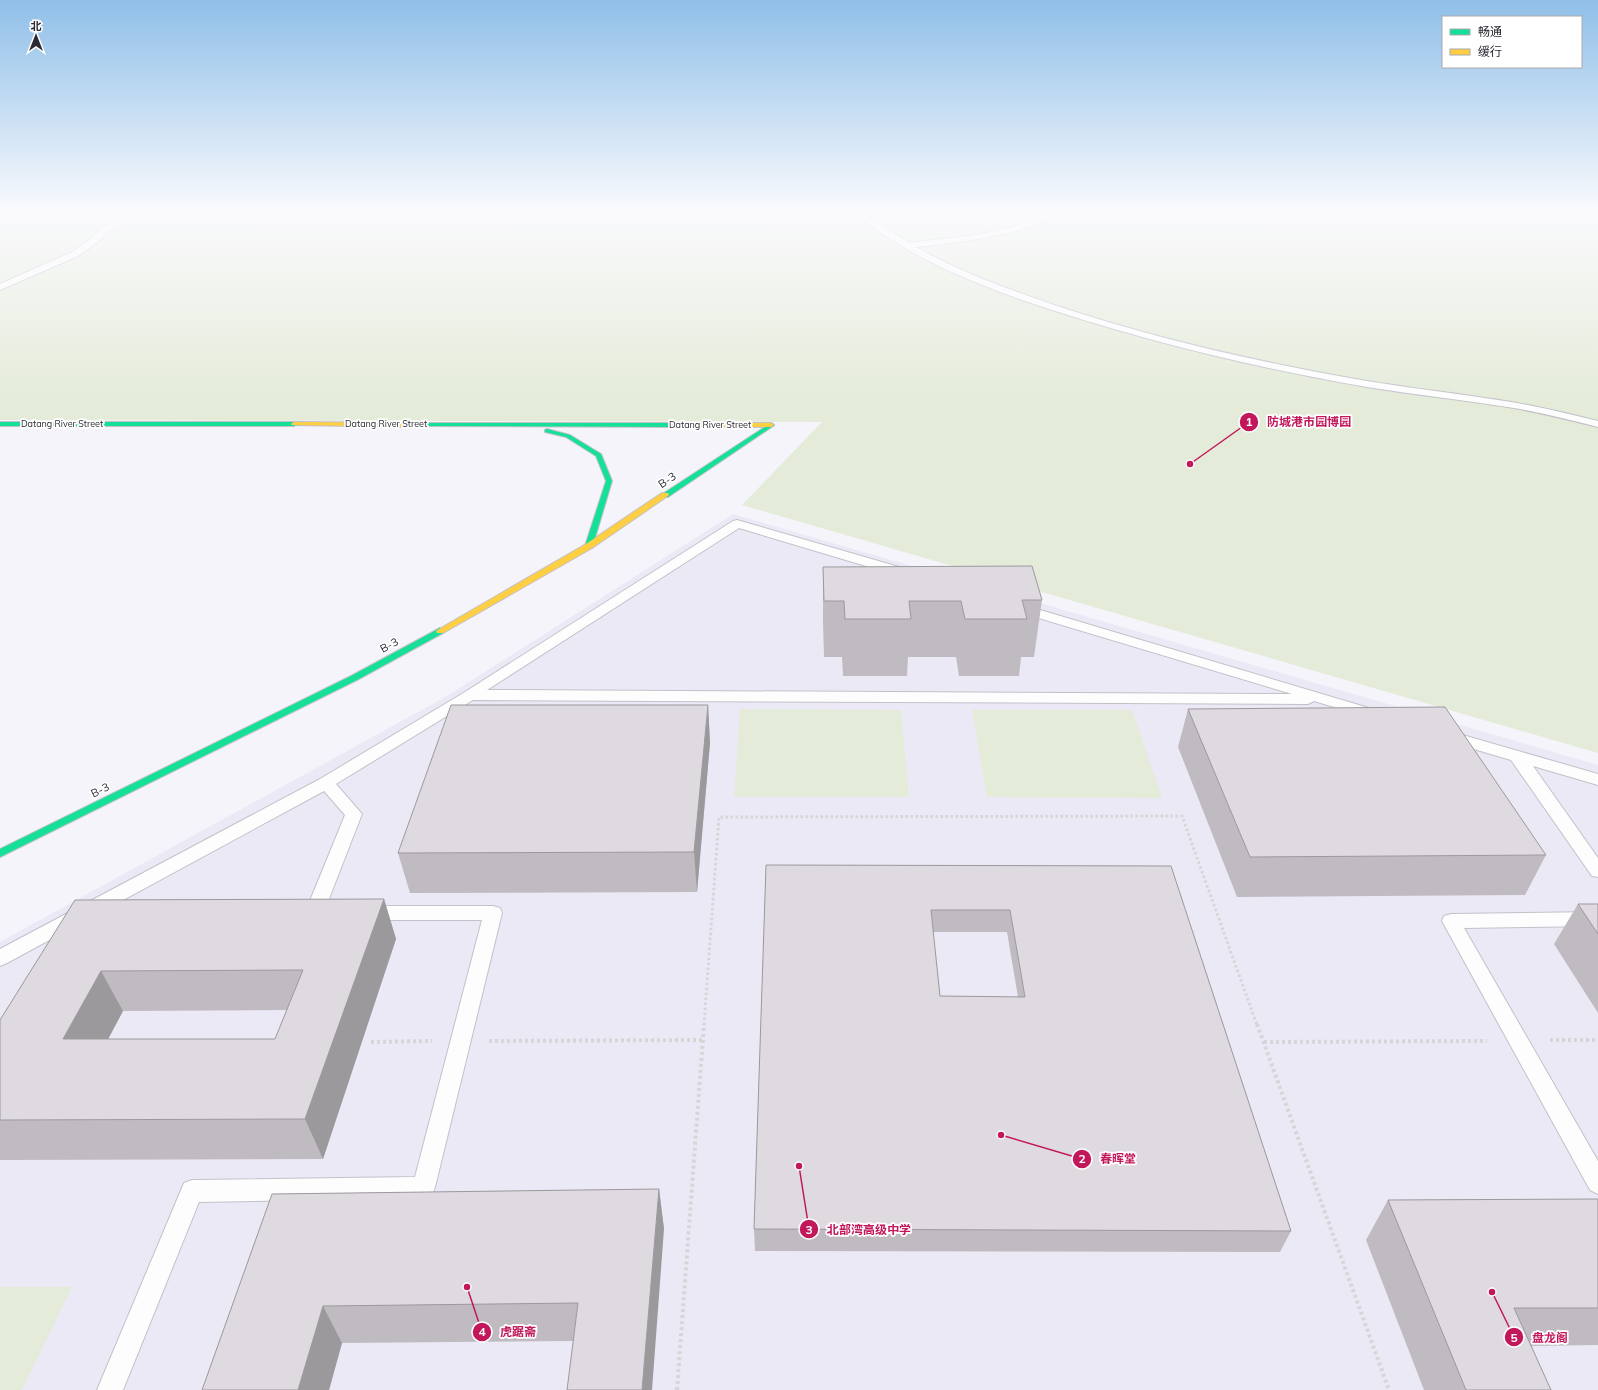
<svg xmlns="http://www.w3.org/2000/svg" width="1598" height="1390" font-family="Mulish,'Noto Sans SC',sans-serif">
<rect width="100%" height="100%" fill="#f5f4fa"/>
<!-- built -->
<path fill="#ece9f7" d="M 733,514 L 1598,765 L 1598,1390 L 0,1390 L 0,942 L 447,696 Z"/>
<!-- green -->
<path fill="#e4ebd8" d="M 0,213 L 1598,213 L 1598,753 L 742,505 L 822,422 L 0,420 Z
M 740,709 L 901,710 L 909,797 L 734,797 Z
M 972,710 L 1132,710 L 1162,798 L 987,797 Z
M 0,1287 L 72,1287 L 22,1390 L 0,1390 Z"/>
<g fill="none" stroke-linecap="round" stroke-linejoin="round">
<defs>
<path id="lane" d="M 130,213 L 139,213 L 110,230 L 98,242 L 78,256 L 0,290 L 0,284 L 72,252 L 92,238 L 104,226 Z
M 856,213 L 864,213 L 909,243 L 982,234 L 1016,226 L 1046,213 L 1054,213 C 1040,233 942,245 916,247 C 961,273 1011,290 1060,307 C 1160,340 1263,363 1367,381 C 1415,389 1463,394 1511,402 C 1541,407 1569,414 1598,421 L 1598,427 C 1570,420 1542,413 1514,408 C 1465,400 1416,395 1367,387 C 1251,367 1137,339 1025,301 C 977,284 930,265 887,237 C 877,230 865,222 856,213 Z
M 737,520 L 906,569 L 908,572 L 906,575 L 896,575 L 739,528 L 487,690 L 1292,694 L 1015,611 L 1013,608 L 1015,605 L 1020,604 L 1379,711 L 1382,714 L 1379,717 L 1374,719 L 1314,701 L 1308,704 L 473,700 L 336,784 L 362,814 L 325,909 L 327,913 L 325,918 L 318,920 L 307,918 L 305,913 L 345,815 L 324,791 L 7,963 L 0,966 L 0,949 L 320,779 L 465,692 L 733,521 Z
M 1449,731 L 1598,774 L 1598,785 L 1533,766 L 1598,858 L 1598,877 L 1592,876 L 1511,760 L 1443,740 L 1441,736 L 1443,732 Z
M 368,906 L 493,906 L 500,908 L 502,913 L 435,1187 L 432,1195 L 424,1198 L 199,1202 L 123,1390 L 97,1390 L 184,1183 L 192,1180 L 415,1177 L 482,920 L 368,920 L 361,918 L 359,913 L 361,908 Z
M 1598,912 L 1598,926 L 1464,928 L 1598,1161 L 1598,1194 L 1590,1190 L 1442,921 L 1444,916 L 1451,914 Z"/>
<path id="fast" d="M 0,422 L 294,422 L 297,424 L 294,426 L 0,426 Z
M 423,423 L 678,423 L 681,425 L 678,427 L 421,426 L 421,424 Z
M 771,423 L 774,425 L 773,426 L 668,497 L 662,497 L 661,495 Z
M 547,429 L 570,435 L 601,454 L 612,481 L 592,548 L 589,548 L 585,546 L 606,481 L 596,456 L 566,437 L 545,432 L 545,430 Z
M 440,628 L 444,631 L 443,633 L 357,680 L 0,857 L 0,849 L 351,676 Z"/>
<path id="slow" d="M 294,422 L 423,423 L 426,425 L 423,427 L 292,425 L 291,424 Z
M 678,423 L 771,423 L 774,425 L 771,427 L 676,426 L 675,425 Z
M 662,493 L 668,493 L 669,495 L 592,548 L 443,633 L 437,633 L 436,631 L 586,544 Z"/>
</defs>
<!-- lane casing -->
<use href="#lane" stroke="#c2c1c8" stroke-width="2"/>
<!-- fast casing -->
<use href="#fast" stroke="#c2c1c8" stroke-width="2"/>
<!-- slow casing -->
<use href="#slow" stroke="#c2c1c8" stroke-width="2"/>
<!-- path-far1 -->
<path stroke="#d6d5d7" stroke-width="3" stroke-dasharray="2.5 2.5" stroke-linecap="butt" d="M 704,1025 L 719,817 L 1182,816 L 1257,1025"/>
<!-- path -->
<path stroke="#d6d5d7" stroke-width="4" stroke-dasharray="3 3" stroke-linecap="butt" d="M 1257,1024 L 1389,1390
M 1550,1040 L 1598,1040
M 489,1041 L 703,1040
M 371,1042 L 432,1041
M 1264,1042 L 1487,1041
M 677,1390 L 704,1024"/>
<!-- lane -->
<use href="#lane" fill="#fefdfe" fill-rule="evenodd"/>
<!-- fast -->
<use href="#fast" fill="#16e098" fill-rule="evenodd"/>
<!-- slow -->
<use href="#slow" fill="#ffcf43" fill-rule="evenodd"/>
</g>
<!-- wall -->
<path fill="#c0bbc1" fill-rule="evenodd" d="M 823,567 L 1042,600 L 1034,657 L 1021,657 L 1019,676 L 959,676 L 956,657 L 908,657 L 907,676 L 843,676 L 842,657 L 824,657 L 823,622 Z
M 708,705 L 710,743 L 697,892 L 410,893 L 398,853 Z
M 1188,709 L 1546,855 L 1525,895 L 1237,897 L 1178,747 Z
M 766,865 L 1171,866 L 1291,1231 L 1280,1252 L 755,1251 L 754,1229 ZM 933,932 L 1007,932 L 1018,997 L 940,996 Z
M 384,899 L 396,939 L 323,1159 L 0,1160 L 0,1020 L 75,900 ZM 287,1010 L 275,1039 L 108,1039 L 123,1011 Z
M 1578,904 L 1598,904 L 1598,1013 L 1554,944 Z
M 659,1189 L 664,1229 L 573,1341 L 342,1343 L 329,1390 L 202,1390 L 272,1194 Z
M 1598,1199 L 1598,1345 L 1531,1346 L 1551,1390 L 1424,1390 L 1366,1240 L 1388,1200 Z"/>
<!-- shaded-wall -->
<path fill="#9c999d" d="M 708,705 L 710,743 L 697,892 L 694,852 Z
M 384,899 L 396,939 L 323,1159 L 305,1119 Z
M 101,971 L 123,1011 L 87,1079 L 63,1039 Z
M 659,1189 L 664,1229 L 652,1390 L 642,1390 Z
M 323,1306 L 342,1343 L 329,1390 L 298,1390 Z"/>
<!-- building -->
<path fill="#dfdae0" stroke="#9c999d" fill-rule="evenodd" d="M 1032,566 L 1042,600 L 1022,600 L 1027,619 L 965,619 L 961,601 L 909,601 L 911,619 L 845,619 L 844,601 L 824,601 L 823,567 Z
M 451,705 L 708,705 L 694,852 L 398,853 Z
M 1445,707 L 1546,855 L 1250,857 L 1188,709 Z
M 766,865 L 1171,866 L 1291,1231 L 754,1229 ZM 931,910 L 1010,910 L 1025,997 L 940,996 Z
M 384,899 L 305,1119 L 0,1120 L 0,1020 L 75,900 ZM 303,970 L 275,1039 L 63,1039 L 101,971 Z
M 1578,904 L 1598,904 L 1598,934 Z
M 659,1189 L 642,1390 L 567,1390 L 578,1303 L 323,1306 L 298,1390 L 202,1390 L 272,1194 Z
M 1598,1199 L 1598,1308 L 1514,1308 L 1551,1390 L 1466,1390 L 1388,1200 Z"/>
<!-- sky -->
<linearGradient id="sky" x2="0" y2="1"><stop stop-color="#8fbfe8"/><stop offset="0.52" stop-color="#fafafd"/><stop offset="1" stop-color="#fafafd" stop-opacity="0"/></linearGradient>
<rect width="1598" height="407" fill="url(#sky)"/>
<g text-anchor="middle" stroke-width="3.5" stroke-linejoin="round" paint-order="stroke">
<!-- far-street labels -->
<g font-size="9" fill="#2b2a33" stroke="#fff">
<text x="62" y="427">Datang River Street</text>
<text x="386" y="427">Datang River Street</text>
<text x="710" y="428">Datang River Street</text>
</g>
<!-- street labels -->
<g font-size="11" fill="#2b2a33" stroke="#fff">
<text transform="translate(667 480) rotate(-34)" y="4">B-3</text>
<text transform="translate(389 645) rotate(-29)" y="4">B-3</text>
<text transform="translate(100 790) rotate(-26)" y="4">B-3</text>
</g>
</g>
<!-- callouts -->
<path fill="none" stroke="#c2185b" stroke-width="1.5" d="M1190 464L1249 422M1001 1135L1082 1159M799 1166L809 1229M467 1287L482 1332M1492 1292L1514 1337"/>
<g fill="#c2185b" stroke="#fff" stroke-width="1.5">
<circle cx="1190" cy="464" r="4"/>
<circle cx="1001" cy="1135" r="4"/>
<circle cx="799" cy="1166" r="4"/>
<circle cx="467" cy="1287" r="4"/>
<circle cx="1492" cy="1292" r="4"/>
<circle cx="1249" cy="422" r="10"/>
<circle cx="1082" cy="1159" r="10"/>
<circle cx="809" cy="1229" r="10"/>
<circle cx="482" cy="1332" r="10"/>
<circle cx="1514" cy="1337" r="10"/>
</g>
<g font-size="12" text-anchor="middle" font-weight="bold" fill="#fff">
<text x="1249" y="426">1</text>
<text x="1082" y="1163">2</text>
<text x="809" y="1234">3</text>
<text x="482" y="1336">4</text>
<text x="1514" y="1342">5</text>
</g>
<g font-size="12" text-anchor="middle" font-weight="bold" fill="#c2185b" stroke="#fff" stroke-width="3.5" stroke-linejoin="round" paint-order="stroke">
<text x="1309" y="426">防城港市园博园</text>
<text x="1118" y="1163">春晖堂</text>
<text x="869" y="1234">北部湾高级中学</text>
<text x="518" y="1336">虎踞斋</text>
<text x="1550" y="1342">盘龙阁</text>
</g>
<!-- legend -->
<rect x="1442" y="16" width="140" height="52" fill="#ffffff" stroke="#aaaaad"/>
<rect x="1450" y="29" width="20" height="6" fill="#16e098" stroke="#aaaaad"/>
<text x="1478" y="36" font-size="12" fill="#2b2a33">畅通</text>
<rect x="1450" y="49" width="20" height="6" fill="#ffcf43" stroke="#aaaaad"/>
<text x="1478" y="56" font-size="12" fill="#2b2a33">缓行</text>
<!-- north arrow -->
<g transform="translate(36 36)" stroke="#ffffff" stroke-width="3" paint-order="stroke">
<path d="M0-3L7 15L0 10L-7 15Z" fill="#2b2a33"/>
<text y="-6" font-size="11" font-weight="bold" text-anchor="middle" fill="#2b2a33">北</text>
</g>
</svg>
